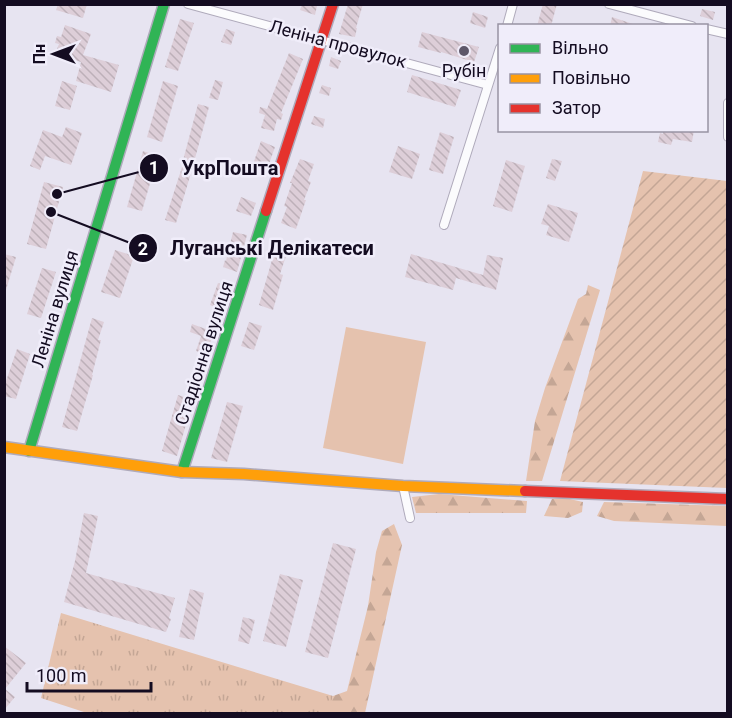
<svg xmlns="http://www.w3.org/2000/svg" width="732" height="718" font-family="Roboto,sans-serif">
<defs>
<pattern id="grass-tufts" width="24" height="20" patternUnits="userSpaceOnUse" patternTransform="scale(1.5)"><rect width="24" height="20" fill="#e5c2ae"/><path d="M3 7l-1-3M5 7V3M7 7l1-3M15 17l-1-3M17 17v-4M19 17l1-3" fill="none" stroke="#c4a695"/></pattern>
<pattern id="forest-firs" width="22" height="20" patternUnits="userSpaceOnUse" patternTransform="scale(1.5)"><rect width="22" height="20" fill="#e5c2ae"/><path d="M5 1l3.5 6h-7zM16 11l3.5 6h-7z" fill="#c4a695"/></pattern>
<pattern id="garden-furrows" width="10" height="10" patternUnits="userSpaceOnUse" patternTransform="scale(1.5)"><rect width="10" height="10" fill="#e5c2ae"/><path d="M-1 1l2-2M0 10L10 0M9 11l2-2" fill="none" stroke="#c4a695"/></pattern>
<pattern id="building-back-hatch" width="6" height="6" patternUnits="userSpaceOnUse" patternTransform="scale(1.5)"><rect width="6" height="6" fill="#ddced8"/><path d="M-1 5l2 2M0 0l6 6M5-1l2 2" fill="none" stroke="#bdb0b9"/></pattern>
</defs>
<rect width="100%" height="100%" fill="#e7e4f1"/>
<!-- grass -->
<path fill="url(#grass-tufts)" d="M 61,613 L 333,696 L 329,714 L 87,713 L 41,698 Z"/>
<!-- forest -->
<path fill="url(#forest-firs)" d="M 588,285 L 600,290 L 542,481 L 526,481 L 535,421 L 545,388 L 578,299 L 586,294 Z
M 439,494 L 527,501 L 526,513 L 416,513 L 412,497 Z
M 565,498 L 583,502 L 582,512 L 568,518 L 544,516 L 552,499 Z
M 604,502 L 727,506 L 727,526 L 614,521 L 597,516 Z
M 394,524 L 402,545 L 365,713 L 327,713 L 333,696 L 347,691 L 368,606 L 376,552 L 382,531 Z"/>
<!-- garden -->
<path fill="url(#garden-furrows)" d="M 643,171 L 727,181 L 727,488 L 560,481 Z"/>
<!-- pitch -->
<path fill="#e5c2ae" d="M 346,327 L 426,342 L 403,464 L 323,448 Z"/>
<!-- building -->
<path fill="url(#building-back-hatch)" d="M 58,4 L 87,4 L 83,18 L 56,10 Z
M 302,4 L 317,6 L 315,15 L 300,10 Z
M 348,4 L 363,4 L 356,28 L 357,28 L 355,37 L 339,34 Z
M 543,4 L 557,4 L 551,26 L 537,26 Z
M 702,9 L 715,12 L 713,20 L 700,16 Z
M 473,12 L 488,17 L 485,28 L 470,23 Z
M 612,17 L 633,24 L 633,26 L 610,26 Z
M 180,19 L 194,23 L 178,71 L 165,67 Z
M 65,25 L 91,34 L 83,55 L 119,65 L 111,92 L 76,81 L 81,62 L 55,54 L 59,44 L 55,43 L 57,36 L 61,37 Z
M 226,29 L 235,32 L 231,45 L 221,42 Z
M 422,32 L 479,47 L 474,62 L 441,52 L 441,53 L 418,47 Z
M 289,53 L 303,59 L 281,113 L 283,114 L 281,120 L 277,119 L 274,131 L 261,128 L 265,115 L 259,113 L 260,107 L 267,109 Z
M 331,57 L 341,61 L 338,69 L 329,66 Z
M 412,75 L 461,90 L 455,107 L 407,92 Z
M 215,80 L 223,82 L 218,100 L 209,98 Z
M 62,81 L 77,86 L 70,110 L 55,106 Z
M 163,81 L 178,86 L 162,142 L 147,137 Z
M 322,85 L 331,88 L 329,96 L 319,93 Z
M 198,104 L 209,107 L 191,173 L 176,223 L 165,220 L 183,164 L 182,164 Z
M 314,116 L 325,119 L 323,128 L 311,124 Z
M 66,127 L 82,133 L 71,165 L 45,156 L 40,170 L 30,166 L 43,130 L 62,137 Z
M 663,130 L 694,130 L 692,142 L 673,139 L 671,145 L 658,142 L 660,133 L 663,134 Z
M 440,132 L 454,137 L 443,174 L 429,170 Z
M 261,141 L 275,147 L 264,178 L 250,173 Z
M 398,146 L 420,154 L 412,179 L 389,172 Z
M 143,151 L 158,156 L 142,211 L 127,207 Z
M 300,159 L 314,164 L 308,181 L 311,182 L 304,200 L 306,200 L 296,229 L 281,223 L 287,207 L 284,206 L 292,183 L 290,183 Z
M 552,159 L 562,161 L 555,181 L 546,178 Z
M 506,160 L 525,166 L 512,212 L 493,206 Z
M 44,182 L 63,187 L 46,249 L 27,244 Z
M 241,197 L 256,203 L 251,216 L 236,211 Z
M 548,204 L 578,213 L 569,242 L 546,235 L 549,226 L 541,224 Z
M 233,232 L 247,235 L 237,272 L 223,267 L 225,260 L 226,261 Z
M 273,248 L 287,253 L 280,274 L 283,275 L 273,310 L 259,305 L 272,260 L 270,259 Z
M 115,250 L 134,256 L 120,298 L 101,292 Z
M 4,254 L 16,257 L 6,290 L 4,290 Z
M 411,254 L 483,275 L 487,255 L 503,258 L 496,290 L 456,278 L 453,290 L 405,277 Z
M 42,268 L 56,272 L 41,318 L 27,314 Z
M 218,283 L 230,287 L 222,310 L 210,305 Z
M 92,318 L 104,322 L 98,340 L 101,340 L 92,375 L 93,375 L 77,431 L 62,427 Z
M 249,322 L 262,326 L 254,350 L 241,346 Z
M 192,324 L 214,332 L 206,355 L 196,351 L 201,336 L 190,332 Z
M 17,349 L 30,354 L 16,399 L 4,396 L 4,387 Z
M 178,395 L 193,400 L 177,456 L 162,451 Z
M 227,402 L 243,406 L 227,462 L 211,458 Z
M 84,513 L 98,516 L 86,573 L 175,598 L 169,618 L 171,619 L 166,632 L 64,602 L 75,561 Z
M 333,543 L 356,549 L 328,658 L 305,652 Z
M 280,574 L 303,580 L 286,647 L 263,641 Z
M 190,589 L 204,593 L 194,640 L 179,637 Z
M 243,617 L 255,620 L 249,644 L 238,641 Z
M 4,646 L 26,663 L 5,689 L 15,697 L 4,710 Z"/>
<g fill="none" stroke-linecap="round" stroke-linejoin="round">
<defs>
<path id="street" d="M 188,4 L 488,85
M 609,4 L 692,26
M 507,26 L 513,4
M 706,29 L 728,34
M 728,103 L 728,137
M 444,225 L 500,48
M 403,486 L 410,518"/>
<path id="fast" d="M 29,451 L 164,4
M 182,472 L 266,211"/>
<path id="slow" d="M 4,447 L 182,472 L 244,474 L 403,486 L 525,491"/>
<path id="jam" d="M 266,211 L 333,4
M 525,491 L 728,499"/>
</defs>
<!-- street casing -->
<use href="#street" stroke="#afaabb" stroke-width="10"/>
<!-- fast casing -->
<use href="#fast" stroke="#afaabb" stroke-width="13"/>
<!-- slow casing -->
<use href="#slow" stroke="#afaabb" stroke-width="13"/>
<!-- jam casing -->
<use href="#jam" stroke="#afaabb" stroke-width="13"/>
<!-- street -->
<use href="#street" stroke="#fbfbfd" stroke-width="8"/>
<!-- fast -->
<use href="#fast" stroke="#30b455" stroke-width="10"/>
<!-- slow -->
<use href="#slow" stroke="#ff9f0a" stroke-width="10"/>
<!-- jam -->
<use href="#jam" stroke="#e5322d" stroke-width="10"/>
</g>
<!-- markers -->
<circle fill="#5e586a" stroke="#f0edfa" stroke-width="2" cx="464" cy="51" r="6"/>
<g text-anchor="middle" stroke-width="5" stroke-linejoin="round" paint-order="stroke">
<!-- street labels -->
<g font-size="18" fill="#140c21" stroke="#f0edfa">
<text transform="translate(338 44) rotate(15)" y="6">Леніна провулок</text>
<text transform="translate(55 309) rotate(-73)" y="6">Леніна вулиця</text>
<text transform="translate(204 353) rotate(-72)" y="6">Стадіонна вулиця</text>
</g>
<!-- poi labels -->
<g font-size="18" fill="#140c21" stroke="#f0edfa">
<text x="464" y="77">Рубін</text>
</g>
</g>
<!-- callouts -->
<path fill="none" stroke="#140c21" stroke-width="2" d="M57 194L154 168M51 212L143 248"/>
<g fill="#140c21" stroke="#f0edfa" stroke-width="2">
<circle cx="57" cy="194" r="6"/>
<circle cx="51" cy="212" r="6"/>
<circle cx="154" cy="168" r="15"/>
<circle cx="143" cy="248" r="15"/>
</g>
<g font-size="18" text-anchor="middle" font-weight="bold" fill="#fff">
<text x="154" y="174">1</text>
<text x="143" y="255">2</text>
</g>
<g font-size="20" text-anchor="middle" font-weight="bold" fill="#140c21" stroke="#f0edfa" stroke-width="5" stroke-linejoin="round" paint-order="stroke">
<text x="230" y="175">УкрПошта</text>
<text x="272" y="255">Луганські Делікатеси</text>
</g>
<!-- border -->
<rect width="732" height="718" fill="none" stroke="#140c21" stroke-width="12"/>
<!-- legend -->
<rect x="498" y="24" width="210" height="108" fill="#f0edfa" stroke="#9893a3" stroke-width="1.5"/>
<rect x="510" y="44" width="30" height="9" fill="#30b455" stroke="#9893a3" stroke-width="1.5"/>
<text x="552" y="54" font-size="18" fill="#140c21">Вільно</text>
<rect x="510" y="74" width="30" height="9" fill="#ff9f0a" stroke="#9893a3" stroke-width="1.5"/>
<text x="552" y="84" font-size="18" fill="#140c21">Повільно</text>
<rect x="510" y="104" width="30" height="9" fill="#e5322d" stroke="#9893a3" stroke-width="1.5"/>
<text x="552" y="114" font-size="18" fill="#140c21">Затор</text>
<!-- north arrow -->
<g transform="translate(54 54) rotate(270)" stroke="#f0edfa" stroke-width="4.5" paint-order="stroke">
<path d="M0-4.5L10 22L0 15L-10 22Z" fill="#140c21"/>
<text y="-9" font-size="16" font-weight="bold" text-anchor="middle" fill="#140c21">Пн</text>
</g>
<!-- scale -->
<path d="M27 682v9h124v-9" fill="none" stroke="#140c21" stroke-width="3"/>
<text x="36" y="682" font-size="18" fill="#140c21" stroke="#f0edfa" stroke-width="4.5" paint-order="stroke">100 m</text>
</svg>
